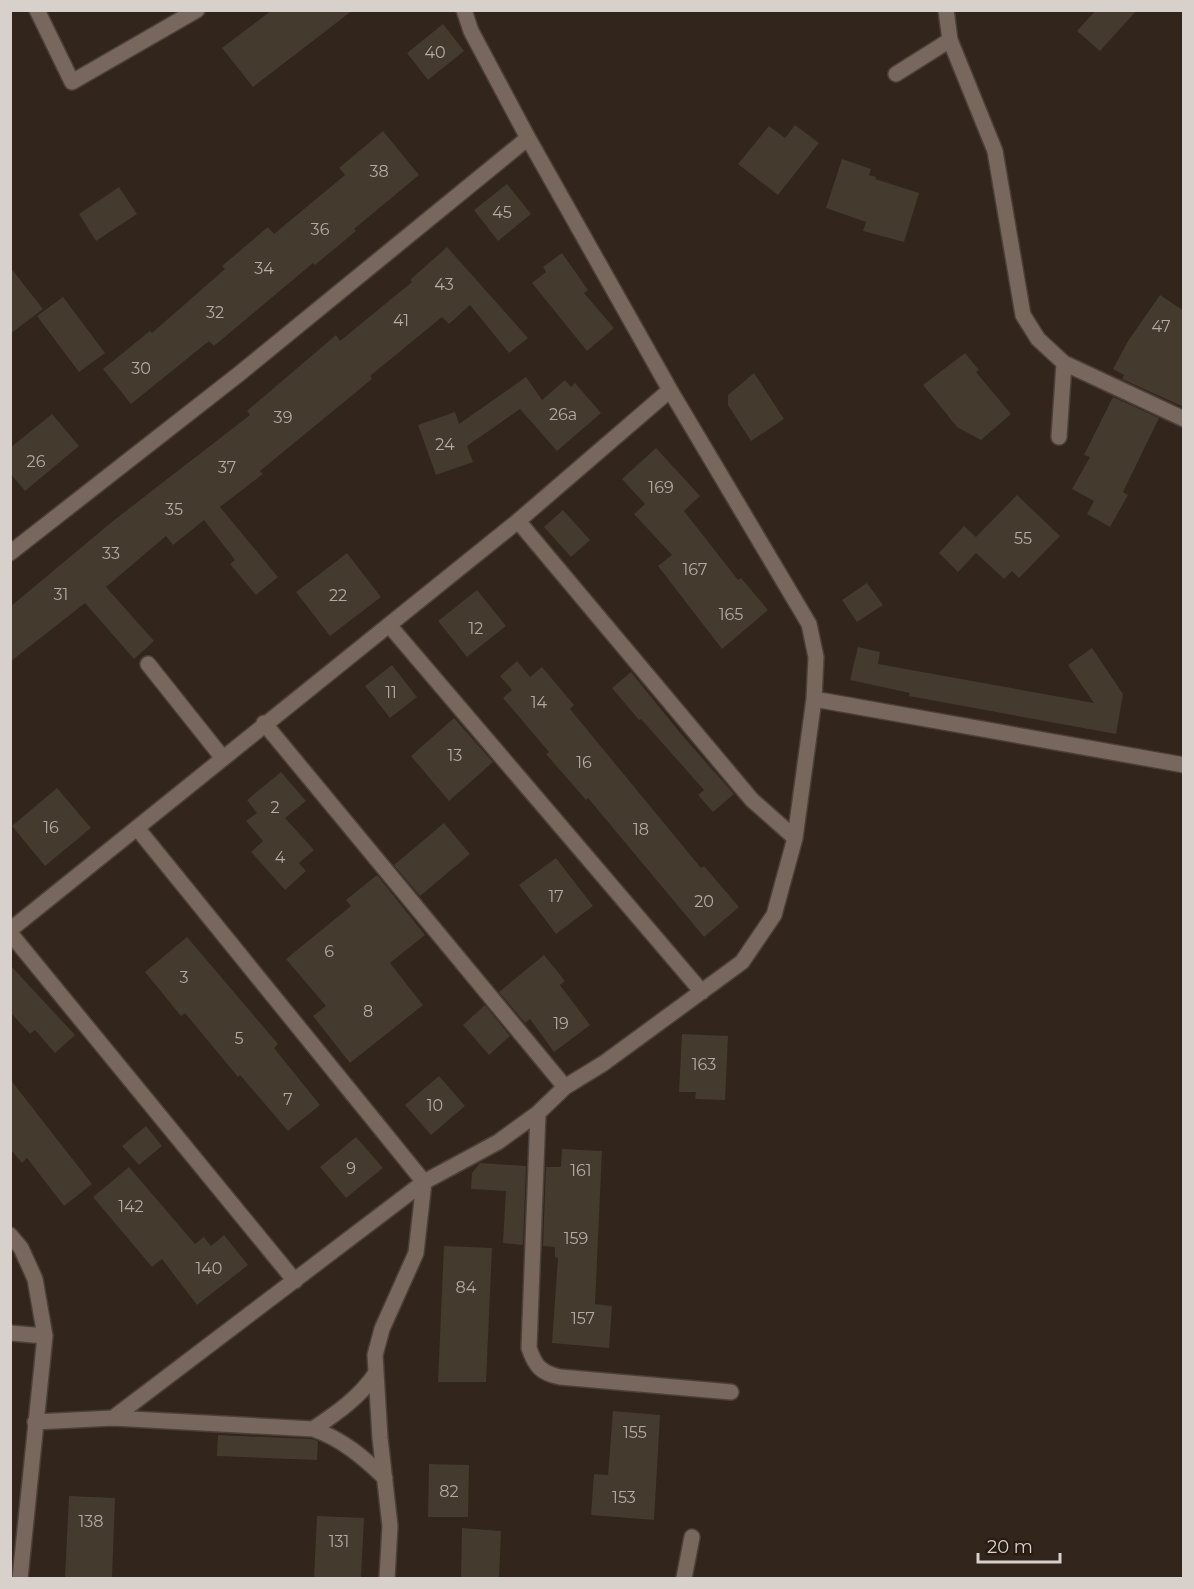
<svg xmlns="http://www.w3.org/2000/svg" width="1194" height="1589" font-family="Montserrat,sans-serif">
<rect width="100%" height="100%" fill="#32251c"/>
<!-- building -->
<path fill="#453a2e" d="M 272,10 L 353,10 L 253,87 L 222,48 Z
M 1096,10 L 1137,10 L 1100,51 L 1077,31 Z
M 443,24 L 464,51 L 428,80 L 407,53 Z
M 795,125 L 819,143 L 778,195 L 738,164 L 769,126 L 785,138 Z
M 383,131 L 419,175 L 354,229 L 356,231 L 315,265 L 313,263 L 214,346 L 209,341 L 131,404 L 103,369 L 150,331 L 152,333 L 225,269 L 222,266 L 268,227 L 274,234 L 345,175 L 339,168 Z
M 842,159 L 871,169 L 869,175 L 876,177 L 875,179 L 919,193 L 904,242 L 863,231 L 866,222 L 826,208 Z
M 507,184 L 531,214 L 498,241 L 474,210 Z
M 119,187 L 137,214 L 96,241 L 79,214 Z
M 447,247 L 528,338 L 509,353 L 470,305 L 449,324 L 442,317 L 370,376 L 372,379 L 260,471 L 263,474 L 220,507 L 278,577 L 256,595 L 230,564 L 235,560 L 204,520 L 173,545 L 166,536 L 106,587 L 154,641 L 134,659 L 85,603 L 10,662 L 10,607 L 113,521 L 250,415 L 247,411 L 336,335 L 340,341 L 412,282 L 410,280 Z
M 562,253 L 588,290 L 584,293 L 614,328 L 587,351 L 532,283 L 546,272 L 543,267 Z
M 10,267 L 43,309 L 10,334 Z
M 1160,295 L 1184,311 L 1184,407 L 1122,379 L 1124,375 L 1113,369 L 1128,341 Z
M 63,297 L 105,353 L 79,372 L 37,316 Z
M 965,353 L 979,370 L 976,372 L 1011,414 L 981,440 L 957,427 L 923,385 Z
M 754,373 L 784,419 L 751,441 L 728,405 L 728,395 Z
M 526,377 L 542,400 L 565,380 L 571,387 L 575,383 L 601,413 L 557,451 L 520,409 L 467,446 L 473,462 L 436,475 L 418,425 L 455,412 L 459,424 Z
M 1113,397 L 1159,418 L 1123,492 L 1128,495 L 1110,527 L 1087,514 L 1094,501 L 1072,489 L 1090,457 L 1084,455 Z
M 52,414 L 79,446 L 25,491 L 10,473 L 10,448 Z
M 656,448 L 700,496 L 684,511 L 738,580 L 741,578 L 768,610 L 722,649 L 658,566 L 672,555 L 634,514 L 645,504 L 622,479 Z
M 1017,495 L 1060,536 L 1019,578 L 1012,571 L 1004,579 L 976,553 L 958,572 L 939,553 L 964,526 L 976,537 Z
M 563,510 L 590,540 L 571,557 L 544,527 Z
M 347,553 L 381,597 L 330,636 L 296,592 Z
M 867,583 L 883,605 L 857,622 L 842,600 Z
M 477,590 L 506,626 L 467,657 L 438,621 Z
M 858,647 L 880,652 L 878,664 L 1094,703 L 1068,665 L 1092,648 L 1123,694 L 1116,734 L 909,696 L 910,693 L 850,680 Z
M 517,661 L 530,677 L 542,667 L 574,705 L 570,709 L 701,868 L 704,866 L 739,907 L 704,937 L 588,798 L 586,800 L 546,754 L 549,752 L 503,698 L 512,690 L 500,676 Z
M 392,665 L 417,697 L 390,718 L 365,686 Z
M 631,672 L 681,734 L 734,794 L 713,812 L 698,795 L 704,790 L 641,719 L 639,720 L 612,688 Z
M 454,718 L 493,762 L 449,801 L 411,756 Z
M 281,772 L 306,801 L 285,818 L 314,850 L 299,863 L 306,871 L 285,890 L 251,852 L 263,841 L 246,821 L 257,813 L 247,800 Z
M 57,788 L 91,828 L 45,866 L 12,826 Z
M 444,823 L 470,854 L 420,896 L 394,865 Z
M 556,858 L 593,906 L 556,934 L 519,885 Z
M 377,875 L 425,935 L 390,963 L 423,1005 L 350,1063 L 313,1016 L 326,1006 L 286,959 L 351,906 L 346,900 Z
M 187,937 L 278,1044 L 274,1048 L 320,1105 L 288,1131 L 240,1075 L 238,1077 L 185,1013 L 181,1016 L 145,972 Z
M 544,955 L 565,981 L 560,985 L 590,1025 L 554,1052 L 530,1019 L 525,1023 L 499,992 Z
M 10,965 L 75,1035 L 55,1053 L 35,1030 L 30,1034 L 10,1012 Z
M 485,1005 L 510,1036 L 489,1055 L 463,1025 Z
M 682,1034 L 728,1036 L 725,1100 L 695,1099 L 696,1092 L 679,1092 Z
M 439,1076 L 465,1106 L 431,1135 L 405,1105 Z
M 10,1079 L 92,1184 L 64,1206 L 27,1158 L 22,1163 L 10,1149 Z
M 146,1126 L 162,1146 L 139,1165 L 122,1146 Z
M 356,1137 L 383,1168 L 346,1198 L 320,1167 Z
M 562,1149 L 602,1151 L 595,1304 L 612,1306 L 609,1348 L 552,1343 L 558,1258 L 555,1257 L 555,1247 L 543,1246 L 546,1167 L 561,1167 Z
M 480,1163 L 526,1166 L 523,1245 L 503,1243 L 506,1191 L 471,1189 L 472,1173 Z
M 129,1167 L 195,1244 L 204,1237 L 211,1246 L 224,1235 L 248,1265 L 197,1305 L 162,1259 L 152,1267 L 93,1197 Z
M 444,1246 L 492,1248 L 486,1382 L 438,1382 Z
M 613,1411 L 660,1415 L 654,1520 L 591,1515 L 594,1474 L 608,1475 Z
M 218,1435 L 311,1439 L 318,1441 L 317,1460 L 217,1456 Z
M 429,1464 L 469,1465 L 468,1517 L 428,1517 Z
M 69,1496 L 115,1498 L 112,1578 L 65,1578 Z
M 317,1516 L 364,1518 L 361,1578 L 314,1578 Z
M 462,1528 L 501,1531 L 499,1578 L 461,1578 Z"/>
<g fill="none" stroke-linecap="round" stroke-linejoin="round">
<defs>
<path id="minor" d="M 37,10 L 72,82 L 197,10
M 946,10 L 950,40 L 995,151 L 1023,315 L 1038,339 L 1064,363 L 1184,419
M 896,74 L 950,40
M 1059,437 L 1064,363
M 518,521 L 752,800 L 795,838
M 10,553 L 239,374 L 528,138
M 389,625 L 702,992
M 148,664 L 222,757
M 814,699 L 1184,765
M 264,723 L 565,1087
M 137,828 L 424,1182 L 416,1253 L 382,1329 L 375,1355 L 380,1438 L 390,1526 L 387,1578
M 10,930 L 518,521 L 670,390
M 10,933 L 295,1281
M 538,1113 L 529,1348 C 535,1366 541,1373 560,1377 L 731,1392
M 10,1235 L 21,1248 L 35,1279 L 45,1336 L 20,1578
M 10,1333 L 45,1336
M 113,1418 L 424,1182 L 498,1142 L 538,1113 L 565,1087 L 604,1063 L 742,962 L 774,915 L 795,838 L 814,699 L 816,657 L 809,624 L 670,390 L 528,138 L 471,31 L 464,10
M 35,1422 L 113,1418 L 313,1429 C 342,1439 363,1457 385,1478
M 313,1429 C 337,1413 360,1397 376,1373
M 684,1578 L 692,1537"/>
</defs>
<!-- minor casing -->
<use href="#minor" stroke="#4b4039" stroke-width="18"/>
<!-- minor -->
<use href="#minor" stroke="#77675d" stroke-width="15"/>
</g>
<g text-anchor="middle" stroke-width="4.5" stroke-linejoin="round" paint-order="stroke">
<!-- number labels -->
<g font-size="16" fill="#b3aaa3">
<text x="435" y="58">40</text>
<text x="379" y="177">38</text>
<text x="502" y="218">45</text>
<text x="320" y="235">36</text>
<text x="264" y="274">34</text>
<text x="444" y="290">43</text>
<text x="215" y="318">32</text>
<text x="401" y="326">41</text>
<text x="1161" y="332">47</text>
<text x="141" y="374">30</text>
<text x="563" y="420">26а</text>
<text x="283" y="423">39</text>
<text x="445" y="450">24</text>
<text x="36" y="467">26</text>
<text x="227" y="473">37</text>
<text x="661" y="493">169</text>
<text x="174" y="515">35</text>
<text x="1023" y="544">55</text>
<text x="111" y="559">33</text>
<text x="695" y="575">167</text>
<text x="61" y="600">31</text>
<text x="338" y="601">22</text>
<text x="731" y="620">165</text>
<text x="476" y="634">12</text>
<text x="391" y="698">11</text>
<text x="539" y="708">14</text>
<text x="455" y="761">13</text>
<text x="584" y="768">16</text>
<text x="275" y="813">2</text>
<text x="51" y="833">16</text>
<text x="641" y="835">18</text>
<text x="280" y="863">4</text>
<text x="556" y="902">17</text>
<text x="704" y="907">20</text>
<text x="329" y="957">6</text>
<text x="184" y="983">3</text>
<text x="368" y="1017">8</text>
<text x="561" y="1029">19</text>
<text x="239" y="1044">5</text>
<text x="704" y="1070">163</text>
<text x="288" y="1105">7</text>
<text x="435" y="1111">10</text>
<text x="351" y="1174">9</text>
<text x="581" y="1176">161</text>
<text x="131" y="1212">142</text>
<text x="576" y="1244">159</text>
<text x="209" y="1274">140</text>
<text x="466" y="1293">84</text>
<text x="583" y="1324">157</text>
<text x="635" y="1438">155</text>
<text x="449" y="1497">82</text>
<text x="624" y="1503">153</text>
<text x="91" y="1527">138</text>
<text x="339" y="1547">131</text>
</g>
</g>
<!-- border -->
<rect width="1194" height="1589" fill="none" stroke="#d8d0ca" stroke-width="24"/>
<!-- scale -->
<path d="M978 1553v9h82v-9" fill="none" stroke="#d8d0ca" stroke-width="3"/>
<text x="987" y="1553" font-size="18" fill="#d8d0ca" stroke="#281b13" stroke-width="4.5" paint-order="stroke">20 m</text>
</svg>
